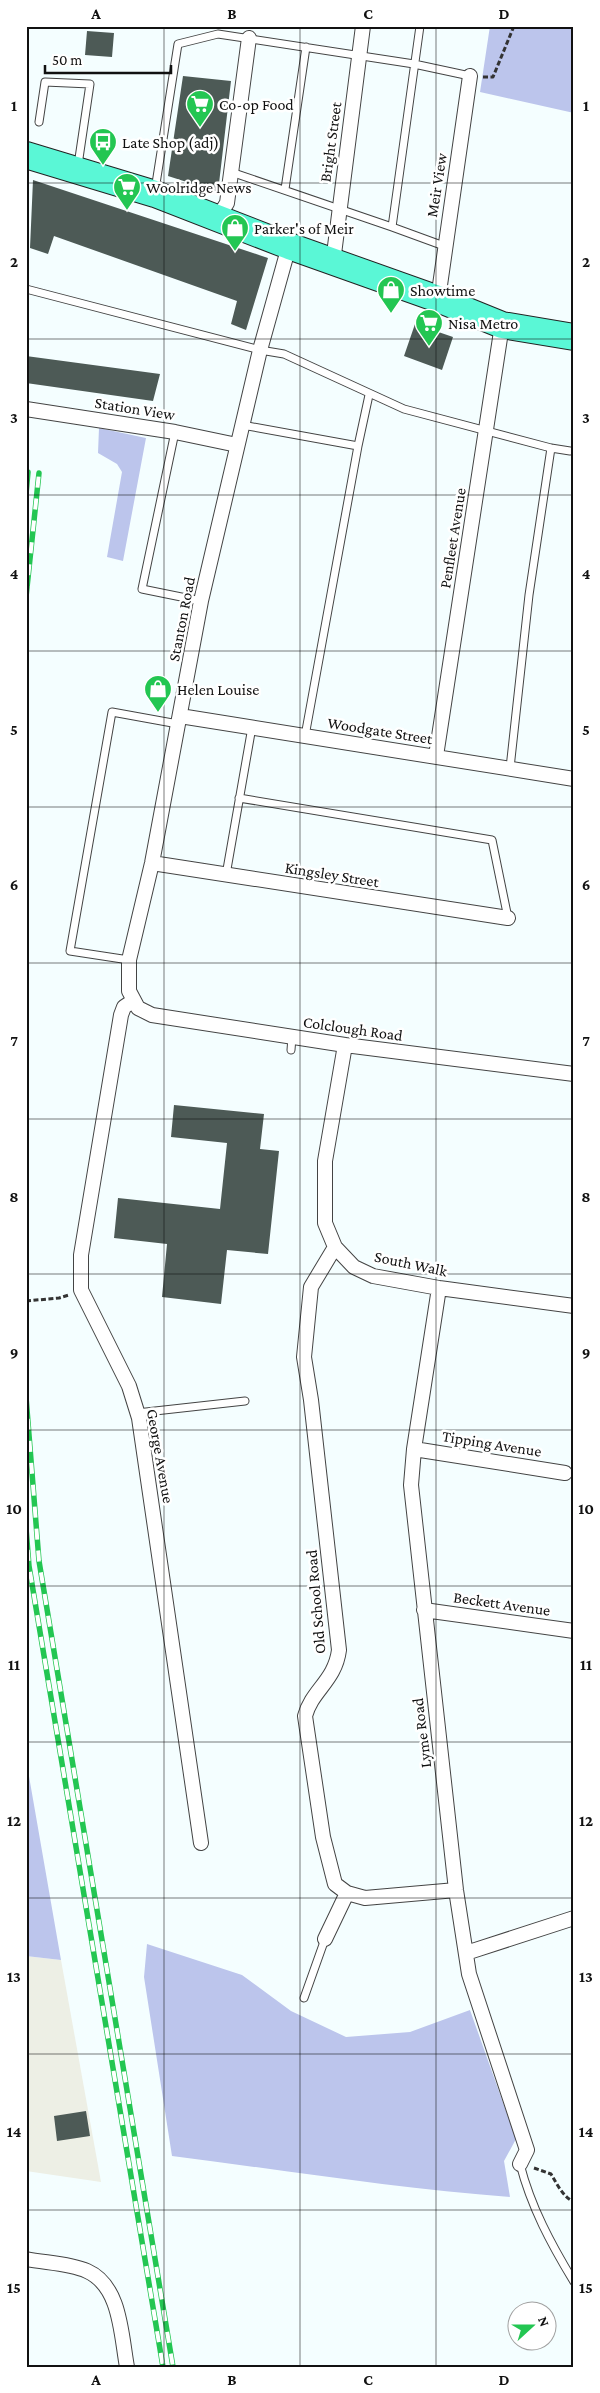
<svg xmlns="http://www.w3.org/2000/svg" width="600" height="2393" font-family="'Crimson Pro',serif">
<rect width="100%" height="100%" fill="#f4feff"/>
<!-- industrial -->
<path fill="#edefe5" d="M 26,1956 L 61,1960 L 101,2182 L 26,2171 Z"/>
<!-- green -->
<path fill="#bcc5ec" d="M 490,26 L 574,26 L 574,113 L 480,92 Z
M 99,428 L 146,438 L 123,561 L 107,557 L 122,472 L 117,464 L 98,453 Z
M 26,1759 L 61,1960 L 26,1956 Z
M 147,1944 L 242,1975 L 291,2011 L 346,2037 L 410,2032 L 470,2010 L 516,2139 L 504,2161 L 510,2197 C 398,2189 284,2170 172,2156 L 144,1977 Z"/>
<!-- building -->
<path fill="#4d5a56" d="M 87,31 L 114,33 L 112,57 L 85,55 Z
M 183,76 L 231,81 L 218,192 L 168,176 Z
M 33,180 L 268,258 L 246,330 L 231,324 L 237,301 L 54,236 L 48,254 L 30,248 Z
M 415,324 L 453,337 L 442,370 L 404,356 Z
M 26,356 L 160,374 L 153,401 L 26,383 Z
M 174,1105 L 264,1114 L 260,1149 L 279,1151 L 268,1254 L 227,1250 L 221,1304 L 162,1297 L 167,1244 L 114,1238 L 118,1198 L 220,1209 L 227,1143 L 171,1137 Z
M 86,2111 L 90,2136 L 57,2141 L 54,2116 Z"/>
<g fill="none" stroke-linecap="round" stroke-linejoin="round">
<defs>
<path id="lane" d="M 420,26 L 392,227 L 444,246
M 39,122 L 45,82 L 90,84 L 78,165
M 231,172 L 392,227
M 285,189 L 306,47
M 155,190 L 178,44 L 218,34 L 414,64 L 470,76
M 26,289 L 260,350 L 284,354 L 404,409 L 551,448 L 570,451
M 242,425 L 358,446
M 175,432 L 142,589 L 201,601
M 305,736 L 358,446 L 369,395
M 510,768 L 529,595 L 551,448
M 239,798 L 492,840 L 508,918
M 226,875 L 252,727
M 129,960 L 70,951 L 112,712 L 178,724
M 291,1050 L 292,1037
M 137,1413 L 245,1401
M 304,1998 L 325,1939
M 520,2164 C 531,2207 551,2244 574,2282"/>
<path id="street" d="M 217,219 L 227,203 L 249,38
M 289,246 L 260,350 L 201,601 L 152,863 L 129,960 L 129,991 L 138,1008 L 152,1015 L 345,1045 L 574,1074
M 333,262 L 363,26
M 438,299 L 470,76
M 26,409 L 175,432 L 237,445
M 180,716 L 574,779
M 436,756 L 502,325
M 152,863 L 508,918
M 133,1001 L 124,1007 L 121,1015 L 81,1255 L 81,1290 L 129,1386 L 139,1418 L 201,1843
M 345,1045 L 325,1161 L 325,1223 L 335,1247 L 354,1267 L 373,1276 L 439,1288 L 574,1306
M 335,1247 L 311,1287 L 304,1357 L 311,1400 L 339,1650 C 335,1681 312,1690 305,1716 L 323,1837 L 335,1884 L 347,1893 L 365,1898 L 456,1890
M 439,1288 L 414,1449 L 411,1485 L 456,1890 L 469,1974 L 527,2150 L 520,2164
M 414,1449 L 565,1473
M 424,1610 L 574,1631
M 325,1939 L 347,1893
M 466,1953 L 574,1918
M 26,2259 C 46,2263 69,2263 87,2271 C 121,2286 121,2335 127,2367"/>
<path id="highway" d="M 26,155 L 155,194 L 289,246 L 438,299 L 502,325 L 574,337"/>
</defs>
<!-- lane casing -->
<use href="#lane" stroke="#444" stroke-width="9"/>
<!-- street casing -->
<use href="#street" stroke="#444" stroke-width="16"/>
<!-- highway casing -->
<use href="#highway" stroke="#222" stroke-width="28"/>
<!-- path -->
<path stroke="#333" stroke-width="3" stroke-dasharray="5 2.5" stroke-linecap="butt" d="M 483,77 L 493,77 L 514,26
M 26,1301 L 59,1298 L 69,1295
M 534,2168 L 551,2174 C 557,2184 563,2197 574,2202"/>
<!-- lane -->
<use href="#lane" stroke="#fff" stroke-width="7"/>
<!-- street -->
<use href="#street" stroke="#fff" stroke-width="14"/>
<!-- highway -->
<use href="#highway" stroke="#5af7d6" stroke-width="26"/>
<defs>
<path id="rail" d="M 26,494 L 28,472
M 26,597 L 39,473
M 26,1397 L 39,1561 L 173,2367
M 26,1528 L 29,1566 L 163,2367"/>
</defs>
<!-- rail casing -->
<use href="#rail" stroke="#23c652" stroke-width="5.5"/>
<!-- rail -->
<use href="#rail" stroke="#fff" stroke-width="4" stroke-dasharray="11" stroke-linecap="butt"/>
</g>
<!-- grid -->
<path fill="none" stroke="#111" stroke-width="1" stroke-opacity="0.55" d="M 164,26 L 164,2367M 300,26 L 300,2367M 436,26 L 436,2367M 26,183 L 574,183M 26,339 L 574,339M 26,495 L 574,495M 26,651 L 574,651M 26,807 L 574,807M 26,963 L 574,963M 26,1119 L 574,1119M 26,1274 L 574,1274M 26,1430 L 574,1430M 26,1586 L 574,1586M 26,1742 L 574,1742M 26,1898 L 574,1898M 26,2054 L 574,2054M 26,2210 L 574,2210"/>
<!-- icons -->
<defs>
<symbol id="supermarket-pin" viewBox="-11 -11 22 30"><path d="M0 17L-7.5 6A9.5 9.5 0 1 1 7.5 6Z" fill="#23c652" stroke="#fff"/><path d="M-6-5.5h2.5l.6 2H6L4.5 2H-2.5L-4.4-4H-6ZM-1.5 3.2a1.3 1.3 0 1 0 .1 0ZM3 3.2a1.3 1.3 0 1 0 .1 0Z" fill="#fff"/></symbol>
<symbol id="bus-pin" viewBox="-11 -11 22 30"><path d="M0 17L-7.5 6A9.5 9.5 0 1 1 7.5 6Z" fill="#23c652" stroke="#fff"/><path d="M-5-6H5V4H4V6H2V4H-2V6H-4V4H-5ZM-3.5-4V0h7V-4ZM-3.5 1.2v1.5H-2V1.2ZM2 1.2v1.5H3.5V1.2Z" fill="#fff"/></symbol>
<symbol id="shop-pin" viewBox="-11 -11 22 30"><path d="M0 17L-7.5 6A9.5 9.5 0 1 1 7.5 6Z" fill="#23c652" stroke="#fff"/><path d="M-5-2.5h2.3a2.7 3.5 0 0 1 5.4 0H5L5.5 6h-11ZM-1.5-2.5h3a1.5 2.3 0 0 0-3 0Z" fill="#fff"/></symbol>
</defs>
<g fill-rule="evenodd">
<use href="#supermarket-pin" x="184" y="88" width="32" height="43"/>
<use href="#bus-pin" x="87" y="126" width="32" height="43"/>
<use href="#supermarket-pin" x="111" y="171" width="32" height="43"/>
<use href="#shop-pin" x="219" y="212" width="32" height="43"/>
<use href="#shop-pin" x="375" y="274" width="32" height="43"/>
<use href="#supermarket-pin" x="413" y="307" width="32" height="43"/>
<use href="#shop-pin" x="142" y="673" width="32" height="43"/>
</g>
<g text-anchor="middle" stroke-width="5" stroke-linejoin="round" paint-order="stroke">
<!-- poi labels -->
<g font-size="16" fill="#111" stroke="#fff" text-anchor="start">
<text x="219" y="110">Co-op Food</text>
<text x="122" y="148">Late Shop (adj)</text>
<text x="146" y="193">Woolridge News</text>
<text x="254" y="234">Parker's of Meir</text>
<text x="410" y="296">Showtime</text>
<text x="448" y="329">Nisa Metro</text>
<text x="177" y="695">Helen Louise</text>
</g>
<!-- street labels -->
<g font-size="16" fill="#111" stroke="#fff">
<text transform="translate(330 142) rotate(-82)" y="6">Bright Street</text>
<text transform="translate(436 185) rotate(-81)" y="6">Meir View</text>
<text transform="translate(135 408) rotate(9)" y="6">Station View</text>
<text transform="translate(452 538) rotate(-81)" y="6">Penfleet Avenue</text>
<text transform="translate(181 619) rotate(-79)" y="6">Stanton Road</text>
<text transform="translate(380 730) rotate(9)" y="6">Woodgate Street</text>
<text transform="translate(332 874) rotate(9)" y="6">Kingsley Street</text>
<text transform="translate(353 1028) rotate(8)" y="6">Colclough Road</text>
<text transform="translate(411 1263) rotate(12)" y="6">South Walk</text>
<text transform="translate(492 1443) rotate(9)" y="6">Tipping Avenue</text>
<text transform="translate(161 1456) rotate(80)" y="6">George Avenue</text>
<text transform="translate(315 1602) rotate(-95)" y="6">Old School Road</text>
<text transform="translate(502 1603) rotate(8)" y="6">Beckett Avenue</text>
<text transform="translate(421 1733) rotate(-97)" y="6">Lyme Road</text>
</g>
</g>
<!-- border -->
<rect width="600" height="2393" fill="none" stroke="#ffffff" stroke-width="55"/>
<!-- north arrow -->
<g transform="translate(532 2326) rotate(69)"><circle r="24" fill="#ffffff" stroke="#a0a0a0"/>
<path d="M0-4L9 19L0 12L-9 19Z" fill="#23c652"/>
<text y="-8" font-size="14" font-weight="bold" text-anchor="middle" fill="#111111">N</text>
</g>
<!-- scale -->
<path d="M45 65v8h126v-8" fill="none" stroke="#111111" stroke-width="2.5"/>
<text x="52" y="65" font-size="15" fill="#111111" stroke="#ffffff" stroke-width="4" paint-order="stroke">50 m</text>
<rect x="28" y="28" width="544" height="2338" fill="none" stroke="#111" stroke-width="2"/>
<g font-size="16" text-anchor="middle" font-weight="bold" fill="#111">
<text x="96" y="19">A</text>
<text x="232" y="19">B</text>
<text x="368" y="19">C</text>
<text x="504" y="19">D</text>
<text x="14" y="111">1</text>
<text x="586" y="111">1</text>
<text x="14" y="267">2</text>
<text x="586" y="267">2</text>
<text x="14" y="423">3</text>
<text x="586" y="423">3</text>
<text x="14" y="579">4</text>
<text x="586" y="579">4</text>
<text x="14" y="735">5</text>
<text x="586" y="735">5</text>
<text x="14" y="890">6</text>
<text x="586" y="890">6</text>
<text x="14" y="1046">7</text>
<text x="586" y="1046">7</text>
<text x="14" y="1202">8</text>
<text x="586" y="1202">8</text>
<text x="14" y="1358">9</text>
<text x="586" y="1358">9</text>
<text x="14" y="1514">10</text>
<text x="586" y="1514">10</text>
<text x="14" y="1670">11</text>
<text x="586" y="1670">11</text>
<text x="14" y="1826">12</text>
<text x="586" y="1826">12</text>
<text x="14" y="1982">13</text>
<text x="586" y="1982">13</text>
<text x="14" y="2137">14</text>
<text x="586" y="2137">14</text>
<text x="14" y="2293">15</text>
<text x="586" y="2293">15</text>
<text x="96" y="2385">A</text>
<text x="232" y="2385">B</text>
<text x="368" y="2385">C</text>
<text x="504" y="2385">D</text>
</g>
</svg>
